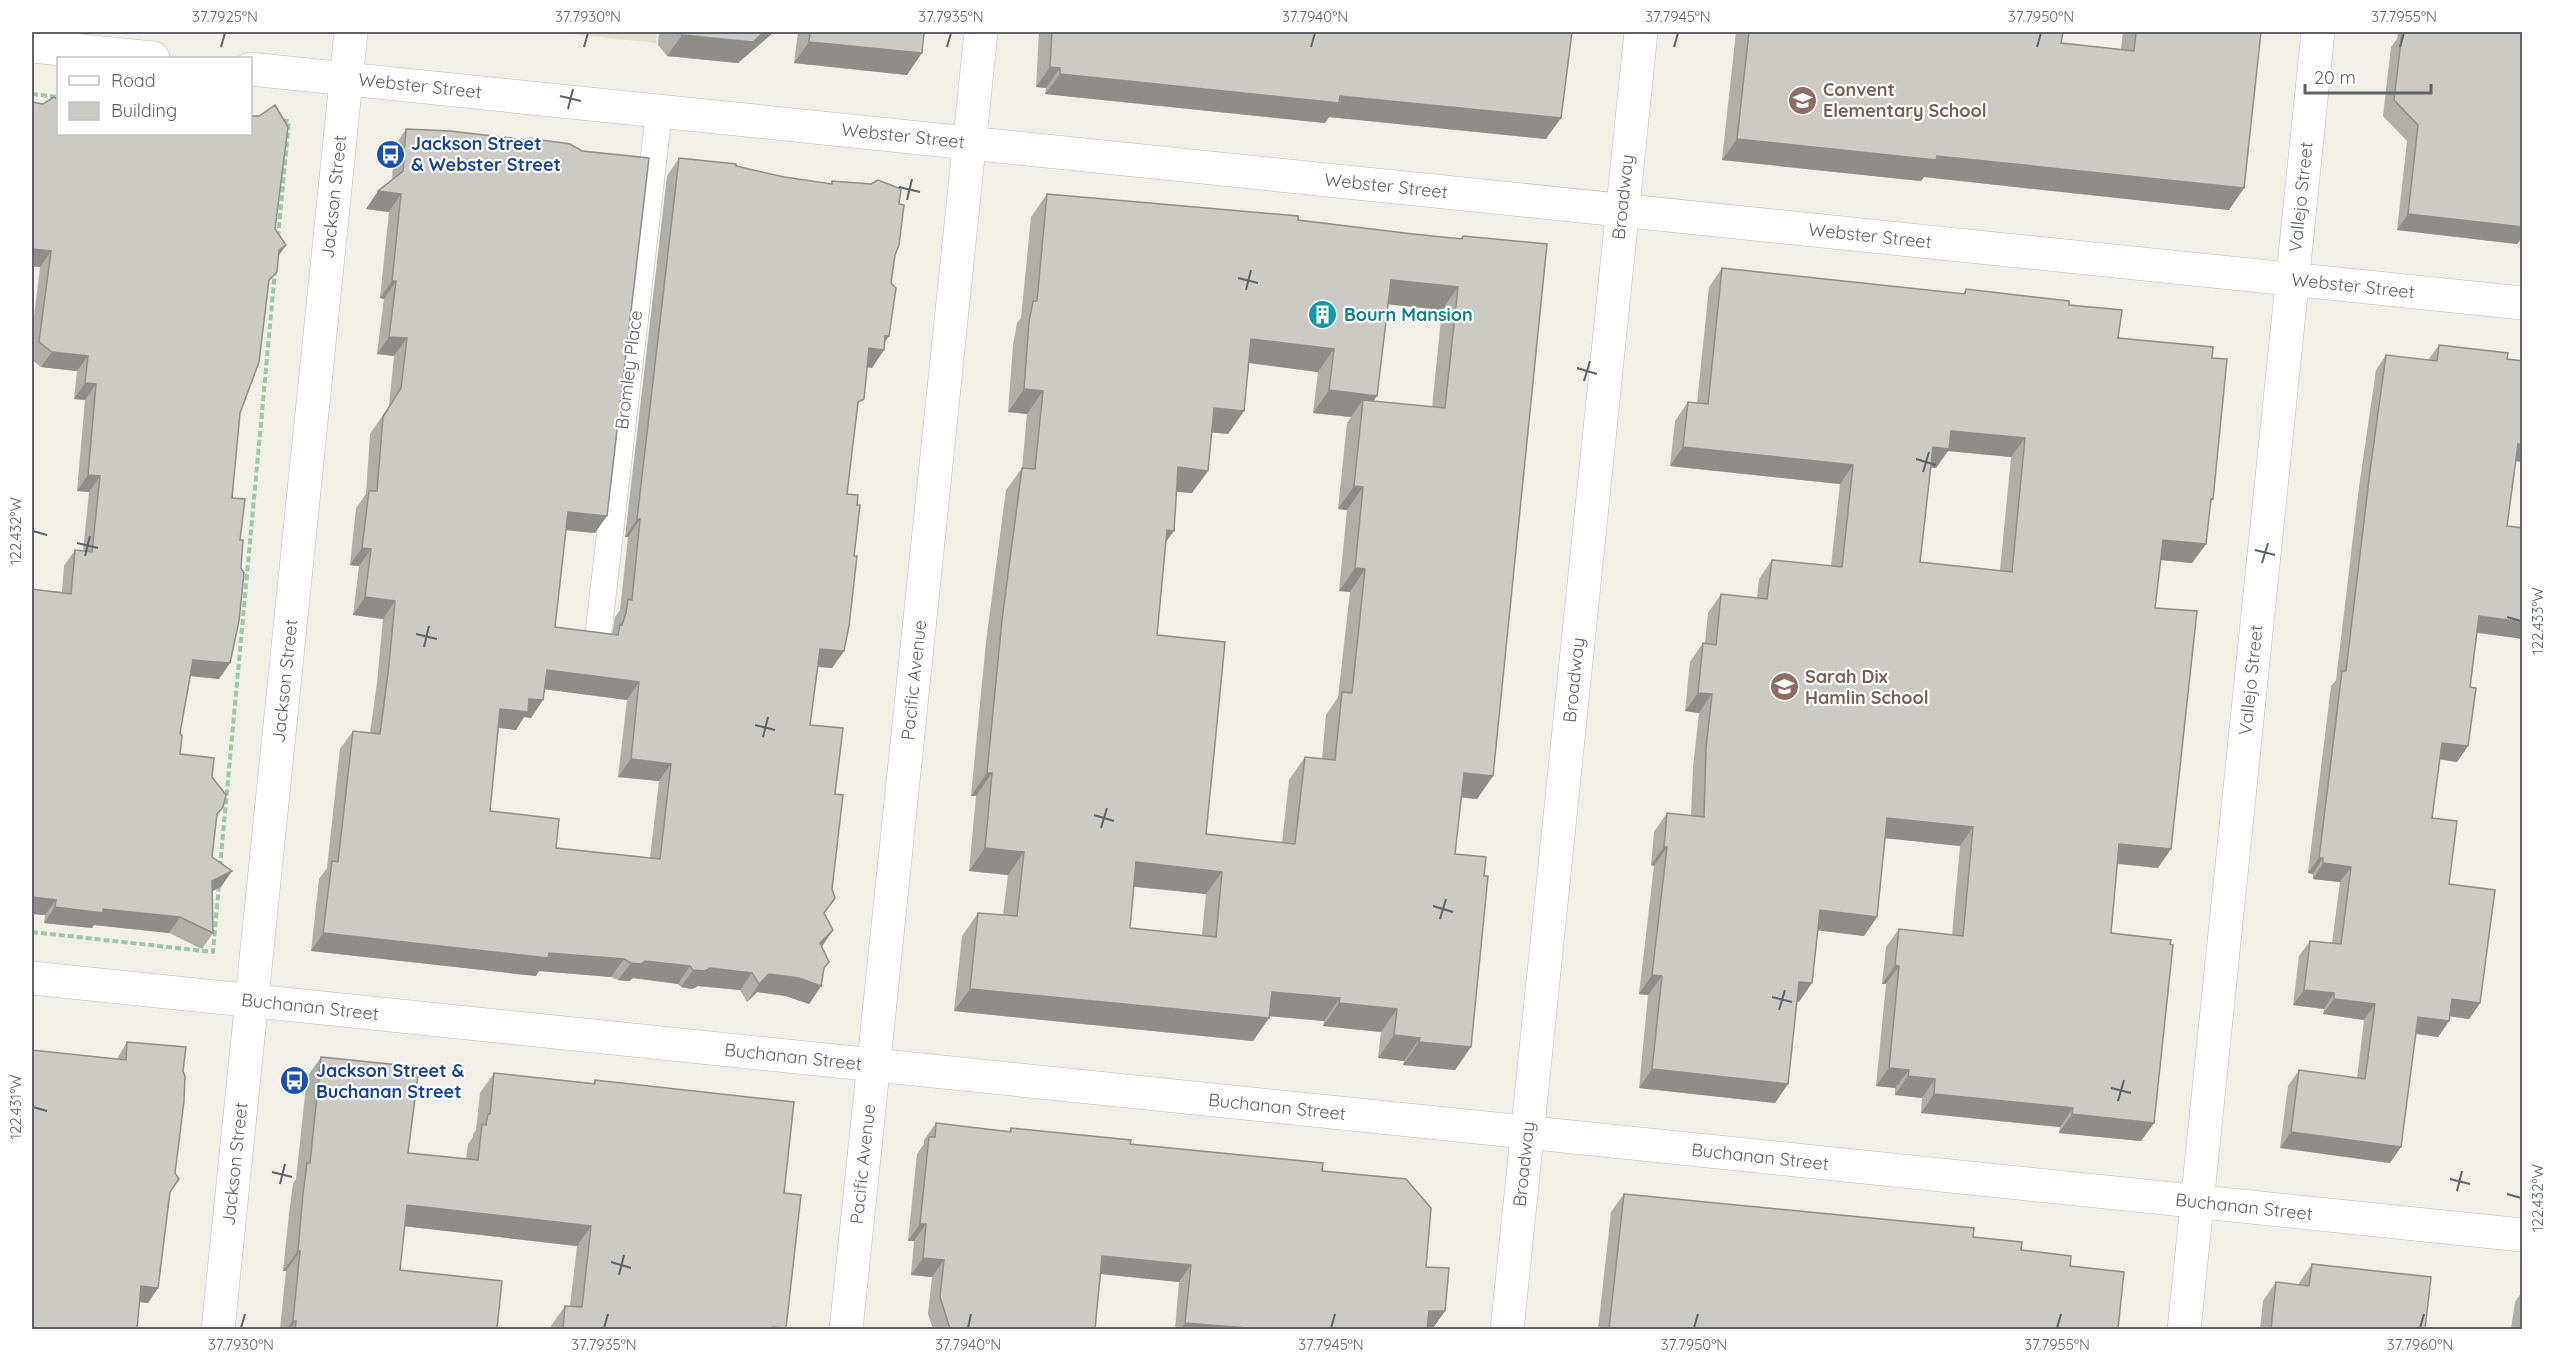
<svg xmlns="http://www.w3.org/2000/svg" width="2554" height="1361" font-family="Quicksand,sans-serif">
<rect width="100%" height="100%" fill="#f1efe8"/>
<!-- education -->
<path fill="#e1ded6" d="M 553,32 L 657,32 L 656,43 Z"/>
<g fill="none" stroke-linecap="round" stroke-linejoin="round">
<defs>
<path id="lane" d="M 599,628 L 659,112"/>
<path id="street" d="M 32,46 L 153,58
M 250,69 L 2522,303
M 32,978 L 2522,1235
M 218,1330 L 351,32
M 846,1330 L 981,32
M 2184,1330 L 2318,32"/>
<path id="secondary" d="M 1507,1330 L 1641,32"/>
</defs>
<!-- lane casing -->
<use href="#lane" stroke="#b5b8bc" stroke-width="27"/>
<!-- street casing -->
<use href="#street" stroke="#b5b8bc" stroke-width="34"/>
<!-- secondary casing -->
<use href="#secondary" stroke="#b6babf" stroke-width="34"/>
<!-- path -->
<path stroke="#9cc7a9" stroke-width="4" stroke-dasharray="6 3" stroke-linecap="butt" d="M 32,94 L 58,97
M 278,237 L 289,121 L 281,120
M 220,867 L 275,271
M 32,932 L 213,952 L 219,884"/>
<!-- lane -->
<use href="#lane" stroke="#fff" stroke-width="26"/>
<!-- street -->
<use href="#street" stroke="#fff" stroke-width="33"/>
<!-- secondary -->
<use href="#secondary" stroke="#fff" stroke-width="33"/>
</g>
<!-- wall -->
<path fill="#afaea9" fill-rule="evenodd" d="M 659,32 L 774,32 L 738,63 L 667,56 L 658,45 Z
M 798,32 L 924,32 L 907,75 L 794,63 Z
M 1039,32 L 1572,32 L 1546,139 L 1329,117 L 1325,123 L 1045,94 L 1046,88 L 1036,87 Z
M 1736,32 L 2063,32 L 2061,43 L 2121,49 L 2123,32 L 2261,32 L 2229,210 L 1924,177 L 1921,181 L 1722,160 Z
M 2398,32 L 2523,32 L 2521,239 L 2517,244 L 2397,230 L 2407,141 L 2383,116 L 2391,47 L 2397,39 Z
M 32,102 L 58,134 L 275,229 L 286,245 L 278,256 L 268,284 L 240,413 L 232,498 L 240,540 L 230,663 L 219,679 L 190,676 L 180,733 L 180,754 L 212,777 L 223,807 L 216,818 L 212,857 L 221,887 L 212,891 L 213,933 L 202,949 L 169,933 L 94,925 L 92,928 L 44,923 L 45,915 L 32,914 L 32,589 L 62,592 L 64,566 L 75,550 L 83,551 L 89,492 L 77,491 L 85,400 L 74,399 L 77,371 L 41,367 L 32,360 L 32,333 L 40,267 L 32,266 Z
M 406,129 L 595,533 L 566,530 L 555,627 L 612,635 L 615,617 L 620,610 L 628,537 L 625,537 L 667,176 L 679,158 L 736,166 L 784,177 L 830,184 L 832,181 L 899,204 L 891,283 L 889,336 L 885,342 L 872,368 L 867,367 L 858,407 L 847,494 L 844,651 L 832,668 L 818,667 L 810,725 L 835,794 L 832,889 L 835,898 L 824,913 L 822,946 L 824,969 L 821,986 L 809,1004 L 786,996 L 757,992 L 747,1002 L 740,990 L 698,986 L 692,989 L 681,987 L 678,984 L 633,978 L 629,981 L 618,980 L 611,977 L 539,971 L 536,976 L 311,951 L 319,879 L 327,868 L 340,749 L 353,731 L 370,733 L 377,683 L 383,619 L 353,615 L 359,566 L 350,565 L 356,508 L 366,494 L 370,434 L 389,406 L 394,356 L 377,354 L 384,299 L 380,298 L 389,212 L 366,209 L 392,180 L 394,147 ZM 545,689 L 627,700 L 618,777 L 659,781 L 650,858 L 556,848 L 490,811 L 499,728 L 516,730 L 524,717 L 531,718 Z
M 1047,194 L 1298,220 L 1413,234 L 1460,239 L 1463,236 L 1493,776 L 1477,799 L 1461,797 L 1455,854 L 1484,876 L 1471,1047 L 1455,1070 L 1403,1065 L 1404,1061 L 1378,1058 L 1381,1032 L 1323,1026 L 1324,1021 L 1269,1016 L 1269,1018 L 1253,1041 L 954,1011 L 962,936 L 978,913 L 1003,915 L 1008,875 L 969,871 L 976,796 L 971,796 L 986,642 L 1006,490 L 1022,468 L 1027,414 L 1008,412 L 1013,345 L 1017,323 L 1021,318 L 1031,217 ZM 1388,304 L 1442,310 L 1432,407 L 1373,401 L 1377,396 ZM 1249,363 L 1318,372 L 1313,413 L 1351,417 L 1347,423 L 1338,509 L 1347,510 L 1339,591 L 1350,592 L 1338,697 L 1326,715 L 1322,759 L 1305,757 L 1289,780 L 1282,843 L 1206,834 L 1157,635 L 1166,541 L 1176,492 L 1192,493 L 1211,432 L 1228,434 L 1244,411 ZM 1134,887 L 1206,894 L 1202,935 L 1130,928 Z
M 1722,268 L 1963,294 L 1966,289 L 2069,305 L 2118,338 L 2212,358 L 2213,499 L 2210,502 L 2206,544 L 2192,563 L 2161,560 L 2155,608 L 2158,868 L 2117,864 L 2111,933 L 2154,1123 L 2141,1141 L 2059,1133 L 2060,1127 L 1921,1113 L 1922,1098 L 1895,1095 L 1895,1088 L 1876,1086 L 1886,984 L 1882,984 L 1886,947 L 1899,929 L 1952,935 L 1960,846 L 1885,838 L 1877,917 L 1864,936 L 1818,930 L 1799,1002 L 1797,1002 L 1775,1103 L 1639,1088 L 1648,995 L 1639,994 L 1654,866 L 1651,865 L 1654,832 L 1667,813 L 1691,816 L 1693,767 L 1699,713 L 1685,711 L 1690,662 L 1703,643 L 1705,643 L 1708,613 L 1721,594 L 1757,598 L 1759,579 L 1772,560 L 1831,566 L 1840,484 L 1670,466 L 1675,421 L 1688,402 L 1697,403 L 1709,287 ZM 1948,451 L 2011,457 L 2000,571 L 1920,562 L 1931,467 L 1936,468 Z
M 2439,345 L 2507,359 L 2523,361 L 2523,462 L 2516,461 L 2507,526 L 2523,639 L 2477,633 L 2470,687 L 2468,746 L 2457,762 L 2440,759 L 2432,818 L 2480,1003 L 2469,1019 L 2450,1016 L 2449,1021 L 2438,1037 L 2415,1034 L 2390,1163 L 2280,1148 L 2288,1086 L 2299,1070 L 2357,1078 L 2364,1020 L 2323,1014 L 2324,1009 L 2293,1005 L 2299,956 L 2310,941 L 2332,943 L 2340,882 L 2313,879 L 2313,874 L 2308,873 L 2331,686 L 2336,680 L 2359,487 L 2376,370 L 2386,355 L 2428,360 Z
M 127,1042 L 170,1192 L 158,1288 L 148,1303 L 140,1302 L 117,1059 Z
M 321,1057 L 408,1153 L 466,1159 L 468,1144 L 473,1137 L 473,1134 L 476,1130 L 480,1093 L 494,1073 L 593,1083 L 595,1080 L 784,1193 L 786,1328 L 785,1329 L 551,1329 L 551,1326 L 565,1306 L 570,1306 L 577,1246 L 404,1226 L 400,1270 L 497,1329 L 280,1329 L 286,1271 L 283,1271 L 289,1214 L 293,1183 L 296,1179 L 307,1077 Z
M 936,1123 L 1009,1131 L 1011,1128 L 1322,1171 L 1426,1267 L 1445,1311 L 1433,1328 L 1428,1328 L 1427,1329 L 1175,1329 L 1179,1282 L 1101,1274 L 1095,1329 L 933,1329 L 928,1314 L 932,1277 L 911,1275 L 914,1241 L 908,1241 L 917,1154 L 924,1144 L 924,1140 Z
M 1624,1194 L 1973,1237 L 2021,1250 L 2070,1266 L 2118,1329 L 1598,1329 L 1611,1212 Z
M 2312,1264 L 2425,1329 L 2260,1329 L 2263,1301 L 2276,1282 L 2299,1285 L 2299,1283 Z
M 2523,1290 L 2523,1329 L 2511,1329 L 2515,1302 Z"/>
<!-- shaded-wall -->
<path fill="#8f8d8a" d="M 774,32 L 738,63 L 667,56 L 682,35 Z
M 809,42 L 922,53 L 907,75 L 794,63 Z
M 1050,67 L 1060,68 L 1046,88 L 1036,87 Z
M 1060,74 L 1340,96 L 1561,118 L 1546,139 L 1329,117 L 1325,123 L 1045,94 Z
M 1737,139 L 1937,156 L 2244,188 L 2229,210 L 1924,177 L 1921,181 L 1722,160 Z
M 378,191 L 401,194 L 389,212 L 366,209 Z
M 2408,214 L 2523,227 L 2523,239 L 2521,239 L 2517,244 L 2397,230 Z
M 286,245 L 276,260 L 279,250 Z
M 32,249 L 51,251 L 40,267 L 32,266 Z
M 1391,280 L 1458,287 L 1442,310 L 1375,303 Z
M 392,281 L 396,281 L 384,299 L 380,298 Z
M 885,336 L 889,336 L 879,350 L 884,350 L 872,368 L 857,366 L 869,348 Z
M 389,337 L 407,338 L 394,356 L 377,354 Z
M 1251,339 L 1334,349 L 1318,372 L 1235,361 Z
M 52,352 L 88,356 L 77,371 L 41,367 Z
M 85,383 L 96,384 L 85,400 L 74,399 Z
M 1024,389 L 1043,391 L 1027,414 L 1008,412 Z
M 1329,390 L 1377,396 L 1361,418 L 1363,400 L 1351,417 L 1313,413 Z
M 1214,408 L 1244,411 L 1228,434 L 1198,431 Z
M 1951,431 L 2025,438 L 2011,457 L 1948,451 L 1936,468 L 1920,466 L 1933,447 Z
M 2518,444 L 2523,445 L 2523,462 L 2507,460 Z
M 1683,447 L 1853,465 L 1840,484 L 1670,466 Z
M 1178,467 L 1208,471 L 1192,493 L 1162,490 Z
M 88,475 L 100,476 L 89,492 L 77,491 Z
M 1354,486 L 1363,487 L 1347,510 L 1338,509 Z
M 568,512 L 607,516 L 595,533 L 555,529 Z
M 637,519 L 640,519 L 628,537 L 625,537 Z
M 1167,530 L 1174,531 L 1158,553 Z
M 2163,540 L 2206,544 L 2192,563 L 2150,559 Z
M 362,548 L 371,549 L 359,566 L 350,565 Z
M 1355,568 L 1365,569 L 1350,592 L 1339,591 Z
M 365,597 L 395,601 L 383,619 L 353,615 Z
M 2479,616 L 2523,622 L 2523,639 L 2468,631 Z
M 820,649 L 844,651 L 832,668 L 808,666 Z
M 193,660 L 230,663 L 219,679 L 182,675 Z
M 547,670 L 639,682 L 627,700 L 535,688 Z
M 1698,693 L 1712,694 L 1699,713 L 1685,711 Z
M 529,699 L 543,700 L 531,718 L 524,717 L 516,730 L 488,726 L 500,709 Z
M 2442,743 L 2468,746 L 2457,762 L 2431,758 Z
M 631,759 L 671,764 L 659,781 L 618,777 Z
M 987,773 L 992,773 L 976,796 L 971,796 Z
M 1464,773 L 1493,776 L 1477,799 L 1448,796 Z
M 1887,818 L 1973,827 L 1960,846 L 1874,837 Z
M 2119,844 L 2171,849 L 2158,868 L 2105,862 Z
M 1664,847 L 1667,847 L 1654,866 L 1651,865 Z
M 985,848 L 1024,852 L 1008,875 L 969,871 Z
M 2319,858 L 2323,858 L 2313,874 L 2308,873 Z
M 1136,862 L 1222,872 L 1206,894 L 1120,885 Z
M 2323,863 L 2351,867 L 2340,882 L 2313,879 Z
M 232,871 L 221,887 L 201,897 L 212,881 Z
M 32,897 L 56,900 L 45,915 L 32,914 Z
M 55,907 L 103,909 L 180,917 L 169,933 L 94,925 L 92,928 L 44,923 Z
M 1820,910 L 1877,917 L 1864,936 L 1807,929 Z
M 833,930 L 821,948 L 820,943 Z
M 323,933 L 624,959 L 611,977 L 539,971 L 536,976 L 311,951 Z
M 645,961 L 690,966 L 678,984 L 633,978 L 629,981 L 618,980 L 631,963 Z
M 1895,965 L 1899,966 L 1886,984 L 1882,984 Z
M 710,968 L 752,973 L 740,990 L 698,986 L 692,989 L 681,987 L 693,970 Z
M 769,974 L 799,978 L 821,986 L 809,1004 L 786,996 L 757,992 L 747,1002 L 759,984 Z
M 1652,975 L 1662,976 L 1648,995 L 1639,994 Z
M 1799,982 L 1812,983 L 1799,1002 L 1785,1000 Z
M 970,989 L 1269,1018 L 1253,1041 L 954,1011 Z
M 2304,990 L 2334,993 L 2324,1009 L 2293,1005 Z
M 1272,992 L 1340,998 L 1324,1021 L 1256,1015 Z
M 2334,999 L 2375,1004 L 2364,1020 L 2323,1014 Z
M 2452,999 L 2480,1003 L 2469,1019 L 2441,1015 Z
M 1339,1003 L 1397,1009 L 1381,1032 L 1323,1026 Z
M 2418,1017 L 2449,1021 L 2438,1037 L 2407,1032 Z
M 1394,1035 L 1420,1038 L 1404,1061 L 1378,1058 Z
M 1419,1042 L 1471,1047 L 1455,1070 L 1403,1065 Z
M 1889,1068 L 1909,1070 L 1895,1088 L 1876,1086 Z
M 1652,1069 L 1788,1084 L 1775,1103 L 1639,1088 Z
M 1908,1076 L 1935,1079 L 1922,1098 L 1895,1095 Z
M 1934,1094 L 2073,1108 L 2060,1127 L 1921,1113 Z
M 2072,1114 L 2154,1123 L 2141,1141 L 2059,1133 Z
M 2291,1132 L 2401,1147 L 2390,1163 L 2280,1148 Z
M 407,1205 L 591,1226 L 577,1246 L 393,1225 Z
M 920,1224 L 926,1224 L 914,1241 L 908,1241 Z
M 298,1251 L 300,1251 L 286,1271 L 283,1271 Z
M 1102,1256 L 1191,1265 L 1179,1282 L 1091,1273 Z
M 923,1258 L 944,1260 L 932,1277 L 911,1275 Z
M 141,1286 L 158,1288 L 148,1303 L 131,1301 Z
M 1429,1311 L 1445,1311 L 1433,1328 L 1417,1328 Z
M 293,1321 L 296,1321 L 290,1329 L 286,1329 Z
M 1185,1323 L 1260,1329 L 1181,1329 Z
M 772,1327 L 786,1328 L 785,1329 L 770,1329 Z"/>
<!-- building -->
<path fill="#cccac5" stroke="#8f8d8a" stroke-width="1.5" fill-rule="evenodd" d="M 679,32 L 764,32 L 753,42 L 682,35 Z
M 810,32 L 924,32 L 922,53 L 809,42 Z
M 1052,32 L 1572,32 L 1561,118 L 1340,96 L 1339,103 L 1060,74 L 1060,68 L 1050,67 Z
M 1749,32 L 1948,32 L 1966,33 L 1966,32 L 2063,32 L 2061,43 L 2134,51 L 2136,32 L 2261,32 L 2244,188 L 1937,156 L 1936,160 L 1737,139 Z
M 2402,32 L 2523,32 L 2523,227 L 2408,214 L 2418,125 L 2394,100 Z
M 54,97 L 58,100 L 58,134 L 250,134 L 250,116 L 259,116 L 275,105 L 288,127 L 275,229 L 286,245 L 279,250 L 277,272 L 269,280 L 259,362 L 240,413 L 232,498 L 245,499 L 240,540 L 243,540 L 241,568 L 244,573 L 239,621 L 230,663 L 193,660 L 180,733 L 182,736 L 180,754 L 214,758 L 212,777 L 226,795 L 223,807 L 217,814 L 212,857 L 232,871 L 212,881 L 213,933 L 180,917 L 103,909 L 103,913 L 55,907 L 56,900 L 32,897 L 32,589 L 71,594 L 75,550 L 92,552 L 100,476 L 88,475 L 96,384 L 85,383 L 88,356 L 52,352 L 39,342 L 51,251 L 32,249 L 32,102 L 43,104 Z
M 406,129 L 450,131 L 527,140 L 528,138 L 570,144 L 582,151 L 649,158 L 607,516 L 568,512 L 555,627 L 618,635 L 620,624 L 622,625 L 626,613 L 628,599 L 632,600 L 640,519 L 637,519 L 679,158 L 736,164 L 736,166 L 784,177 L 832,184 L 832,181 L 871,184 L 878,180 L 901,189 L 899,204 L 904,205 L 899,245 L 895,255 L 891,283 L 896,288 L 889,336 L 885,336 L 884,350 L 869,348 L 864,399 L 858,402 L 847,494 L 858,495 L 857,505 L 860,505 L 854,556 L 857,556 L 849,626 L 844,651 L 820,649 L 810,725 L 843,728 L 835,794 L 843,795 L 832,889 L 835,898 L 824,913 L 833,930 L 820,943 L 829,962 L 824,968 L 821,986 L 799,978 L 769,974 L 759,984 L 752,973 L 710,968 L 705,971 L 693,970 L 690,966 L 645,961 L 641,964 L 631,963 L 624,959 L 549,953 L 548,958 L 323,933 L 332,861 L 338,862 L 353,731 L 380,734 L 389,665 L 395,601 L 365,597 L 371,549 L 362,548 L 369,491 L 377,491 L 383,417 L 401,388 L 407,338 L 389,337 L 396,281 L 392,281 L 401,194 L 378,191 L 403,171 ZM 547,670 L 639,682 L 631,759 L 671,764 L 660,859 L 556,848 L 559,819 L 490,811 L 500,709 L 528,712 L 529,699 L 543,700 Z
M 1047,194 L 1298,216 L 1298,220 L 1413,234 L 1462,239 L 1463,236 L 1547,244 L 1493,776 L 1464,773 L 1455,854 L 1486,857 L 1484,876 L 1488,876 L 1471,1047 L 1419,1042 L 1420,1038 L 1394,1035 L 1397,1009 L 1339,1003 L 1340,998 L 1272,992 L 1269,1018 L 970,989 L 978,913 L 1017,916 L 1024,852 L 985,848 L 992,773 L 987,773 L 1002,620 L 1022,468 L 1035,469 L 1043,391 L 1024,389 L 1029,322 L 1033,301 L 1037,301 ZM 1391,280 L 1458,287 L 1445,408 L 1363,400 L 1354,486 L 1363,487 L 1355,568 L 1365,569 L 1352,693 L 1342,692 L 1335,760 L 1305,757 L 1295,844 L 1206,834 L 1225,642 L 1157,635 L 1167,530 L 1174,531 L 1178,467 L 1208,471 L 1214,408 L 1244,411 L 1251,339 L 1334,349 L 1329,390 L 1377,396 ZM 1136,862 L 1222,872 L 1216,937 L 1130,928 Z
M 1722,268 L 1965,294 L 1966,289 L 2069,301 L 2069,305 L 2122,310 L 2118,338 L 2213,347 L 2212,358 L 2227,359 L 2213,499 L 2211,499 L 2206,544 L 2163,540 L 2155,608 L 2197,611 L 2171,849 L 2119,844 L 2111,933 L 2171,940 L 2170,944 L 2173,945 L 2154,1123 L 2072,1114 L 2073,1108 L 1934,1094 L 1935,1079 L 1908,1076 L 1909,1070 L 1889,1068 L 1899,966 L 1895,965 L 1899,929 L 1963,936 L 1973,827 L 1887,818 L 1877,917 L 1820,910 L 1812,983 L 1799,982 L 1788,1084 L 1652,1069 L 1662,976 L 1652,975 L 1667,847 L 1664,847 L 1667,813 L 1704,817 L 1706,748 L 1712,694 L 1698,693 L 1703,643 L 1716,645 L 1721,594 L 1767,599 L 1772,560 L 1842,567 L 1853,465 L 1683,447 L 1688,402 L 1708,404 ZM 1951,431 L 2025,438 L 2012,572 L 1920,562 L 1933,447 L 1949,449 Z
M 2439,345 L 2508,353 L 2507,359 L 2523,361 L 2523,445 L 2518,444 L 2507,526 L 2523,528 L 2523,622 L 2479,616 L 2470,687 L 2476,688 L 2468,746 L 2442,743 L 2432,818 L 2457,821 L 2449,884 L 2495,890 L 2480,1003 L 2452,999 L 2449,1021 L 2418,1017 L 2401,1147 L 2291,1132 L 2299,1070 L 2365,1079 L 2375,1004 L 2334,999 L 2334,993 L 2304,990 L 2310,941 L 2341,944 L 2351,867 L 2323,863 L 2323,858 L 2319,858 L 2342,671 L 2346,671 L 2370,471 L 2386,355 L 2437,361 Z
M 127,1042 L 186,1047 L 183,1071 L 185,1076 L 184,1101 L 175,1173 L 179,1179 L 170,1192 L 158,1288 L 141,1286 L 137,1329 L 32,1329 L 32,1050 L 126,1060 Z
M 321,1057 L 419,1067 L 408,1153 L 478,1160 L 482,1124 L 486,1125 L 488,1114 L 490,1114 L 494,1073 L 595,1084 L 595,1080 L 794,1102 L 784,1193 L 801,1195 L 786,1328 L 772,1327 L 771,1329 L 563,1329 L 565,1306 L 582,1307 L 591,1226 L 407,1205 L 400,1270 L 502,1281 L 497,1329 L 295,1329 L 296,1321 L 293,1321 L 300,1251 L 298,1251 L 303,1194 L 307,1163 L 310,1163 Z
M 936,1123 L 1011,1132 L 1011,1128 L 1131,1140 L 1130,1144 L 1323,1163 L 1322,1171 L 1406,1179 L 1431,1208 L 1426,1267 L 1449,1268 L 1445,1311 L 1429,1311 L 1427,1329 L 1260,1329 L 1185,1323 L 1191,1265 L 1102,1256 L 1095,1329 L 950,1329 L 940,1297 L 944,1260 L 923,1258 L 926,1224 L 920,1224 L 929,1137 L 935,1137 Z
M 1624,1194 L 1974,1228 L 1973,1237 L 2022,1242 L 2021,1250 L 2071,1256 L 2070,1266 L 2124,1272 L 2118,1329 L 1609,1329 Z
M 2312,1264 L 2431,1277 L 2425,1329 L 2271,1329 L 2276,1282 L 2309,1286 Z
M 2523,1311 L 2523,1329 L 2520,1329 Z"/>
<!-- ticks -->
<path fill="none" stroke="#5f6368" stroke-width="2" d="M 221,47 L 225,33M 584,47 L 588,33M 947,47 L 951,33M 1311,47 L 1315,33M 1674,47 L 1678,33M 2037,47 L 2041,33M 2400,47 L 2404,33M 560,96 L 581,101M 568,109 L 573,89M 899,187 L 920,192M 907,200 L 912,179M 1238,278 L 1258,283M 1246,290 L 1251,270M 1577,368 L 1597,374M 1584,381 L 1590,361M 1916,459 L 1936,465M 1923,472 L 1929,452M 33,531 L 47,535M 77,543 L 98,548M 2255,550 L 2275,555M 85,556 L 90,536M 2262,563 L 2268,543M 2507,617 L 2521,621M 416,634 L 437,639M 424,647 L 429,626M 755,725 L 775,730M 763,737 L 768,717M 1094,815 L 1114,821M 1101,828 L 1107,808M 1433,906 L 1453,912M 1440,919 L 1446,899M 1772,997 L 1792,1002M 1779,1010 L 1785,990M 2111,1088 L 2131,1093M 2118,1101 L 2124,1080M 33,1107 L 47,1111M 272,1172 L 292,1177M 2450,1179 L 2470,1184M 280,1184 L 285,1164M 2457,1191 L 2462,1171M 2507,1194 L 2521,1198M 611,1262 L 631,1268M 619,1275 L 624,1255M 241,1328 L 245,1314M 604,1328 L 608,1314M 968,1328 L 971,1314M 1331,1328 L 1335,1314M 1694,1328 L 1698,1314M 2057,1328 L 2061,1314M 2420,1328 L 2424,1314"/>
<!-- icons -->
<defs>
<symbol id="school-disc" viewBox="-11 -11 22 22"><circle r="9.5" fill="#8d6e63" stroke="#fff"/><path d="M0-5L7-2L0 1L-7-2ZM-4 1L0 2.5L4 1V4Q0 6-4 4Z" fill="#fff"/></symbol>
<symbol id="bus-disc" viewBox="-11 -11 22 22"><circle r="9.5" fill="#1a4fb4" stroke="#fff"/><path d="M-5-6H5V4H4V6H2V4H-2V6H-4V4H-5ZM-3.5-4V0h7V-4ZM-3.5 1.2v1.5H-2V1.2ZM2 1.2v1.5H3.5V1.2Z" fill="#fff"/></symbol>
<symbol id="building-disc" viewBox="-11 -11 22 22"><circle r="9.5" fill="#0f9aa8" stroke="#fff"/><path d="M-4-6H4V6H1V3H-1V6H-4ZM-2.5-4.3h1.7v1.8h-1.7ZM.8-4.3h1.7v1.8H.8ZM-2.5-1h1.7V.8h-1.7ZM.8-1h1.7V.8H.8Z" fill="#fff"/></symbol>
</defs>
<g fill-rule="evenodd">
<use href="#school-disc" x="1786" y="84" width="33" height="33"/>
<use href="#bus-disc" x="374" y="138" width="33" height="33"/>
<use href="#building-disc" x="1306" y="298" width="33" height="33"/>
<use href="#school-disc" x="1768" y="670" width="33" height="33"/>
<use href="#bus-disc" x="278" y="1064" width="33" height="33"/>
</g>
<g text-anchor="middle" stroke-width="4.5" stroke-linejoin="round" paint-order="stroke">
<!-- street labels -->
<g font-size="18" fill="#5f6368" stroke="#fff">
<text transform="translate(420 86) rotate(6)" y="6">Webster Street</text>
<text transform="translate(903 136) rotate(6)" y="6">Webster Street</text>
<text transform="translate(1386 186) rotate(6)" y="6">Webster Street</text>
<text transform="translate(334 197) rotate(-84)" y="6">Jackson Street</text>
<text transform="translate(1623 197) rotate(-84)" y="6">Broadway</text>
<text transform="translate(2301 197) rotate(-84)" y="6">Vallejo Street</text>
<text transform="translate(1870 236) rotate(6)" y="6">Webster Street</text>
<text transform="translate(2353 286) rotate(6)" y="6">Webster Street</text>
<text transform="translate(629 370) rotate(-83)" y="6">Bromley Place</text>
<text transform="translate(914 680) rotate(-84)" y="6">Pacific Avenue</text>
<text transform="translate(1574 680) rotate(-84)" y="6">Broadway</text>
<text transform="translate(2251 680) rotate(-84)" y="6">Vallejo Street</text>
<text transform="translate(285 681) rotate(-84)" y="6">Jackson Street</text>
<text transform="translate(310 1007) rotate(6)" y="6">Buchanan Street</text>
<text transform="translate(793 1057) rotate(6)" y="6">Buchanan Street</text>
<text transform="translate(1277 1107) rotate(6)" y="6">Buchanan Street</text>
<text transform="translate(1760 1157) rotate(6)" y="6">Buchanan Street</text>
<text transform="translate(235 1164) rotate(-84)" y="6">Jackson Street</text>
<text transform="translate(863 1164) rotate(-84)" y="6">Pacific Avenue</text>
<text transform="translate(1524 1164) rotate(-84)" y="6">Broadway</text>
<text transform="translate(2244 1207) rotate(6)" y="6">Buchanan Street</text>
</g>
<!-- education labels -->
<g font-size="18" font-weight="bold" fill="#785e54" stroke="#fff" text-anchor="start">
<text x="1823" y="96">Convent<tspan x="1823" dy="21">Elementary School</tspan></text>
<text x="1805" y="683">Sarah Dix<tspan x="1805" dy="21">Hamlin School</tspan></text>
</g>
<!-- transit labels -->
<g font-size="18" font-weight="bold" fill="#164399" stroke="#fff" text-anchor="start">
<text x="411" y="150">Jackson Street<tspan x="411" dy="21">&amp; Webster Street</tspan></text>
<text x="316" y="1077">Jackson Street &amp;<tspan x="316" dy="21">Buchanan Street</tspan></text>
</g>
<!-- culture labels -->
<g font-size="18" font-weight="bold" fill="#0d838f" stroke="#fff" text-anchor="start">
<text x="1344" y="321">Bourn Mansion</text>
</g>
</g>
<!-- border -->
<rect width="2554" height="1361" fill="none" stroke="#ffffff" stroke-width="66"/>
<!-- legend -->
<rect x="57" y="57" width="195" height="78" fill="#ffffff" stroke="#bfc1c3" stroke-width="1.5"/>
<rect x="69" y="76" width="30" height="9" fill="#ffffff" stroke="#bfc1c3" stroke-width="1.5"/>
<text x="111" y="87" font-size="18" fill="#5f6368">Road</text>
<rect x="69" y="102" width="30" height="18" fill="#cccac5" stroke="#bfc1c3" stroke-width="1.5"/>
<text x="111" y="117" font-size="18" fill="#5f6368">Building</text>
<!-- scale -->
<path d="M2305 84v9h126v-9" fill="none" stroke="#5f6368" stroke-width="3"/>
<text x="2314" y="84" font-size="18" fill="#5f6368" stroke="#ffffff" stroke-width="4.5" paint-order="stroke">20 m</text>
<rect x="33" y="33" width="2488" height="1295" fill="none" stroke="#5f6368" stroke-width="2"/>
<g font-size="15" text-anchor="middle" fill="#5f6368">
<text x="225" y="22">37.7925°N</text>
<text x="588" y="22">37.7930°N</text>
<text x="951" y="22">37.7935°N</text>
<text x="1315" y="22">37.7940°N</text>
<text x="1678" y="22">37.7945°N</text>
<text x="2041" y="22">37.7950°N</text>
<text x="2404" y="22">37.7955°N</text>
<text transform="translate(16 531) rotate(-90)" y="5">122.432°W</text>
<text transform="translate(2538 621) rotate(-90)" y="5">122.433°W</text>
<text transform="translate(16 1107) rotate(-90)" y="5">122.431°W</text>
<text transform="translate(2538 1198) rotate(-90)" y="5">122.432°W</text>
<text x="241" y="1350">37.7930°N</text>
<text x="604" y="1350">37.7935°N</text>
<text x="968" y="1350">37.7940°N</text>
<text x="1331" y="1350">37.7945°N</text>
<text x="1694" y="1350">37.7950°N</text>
<text x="2057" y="1350">37.7955°N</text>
<text x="2420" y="1350">37.7960°N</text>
</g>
</svg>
